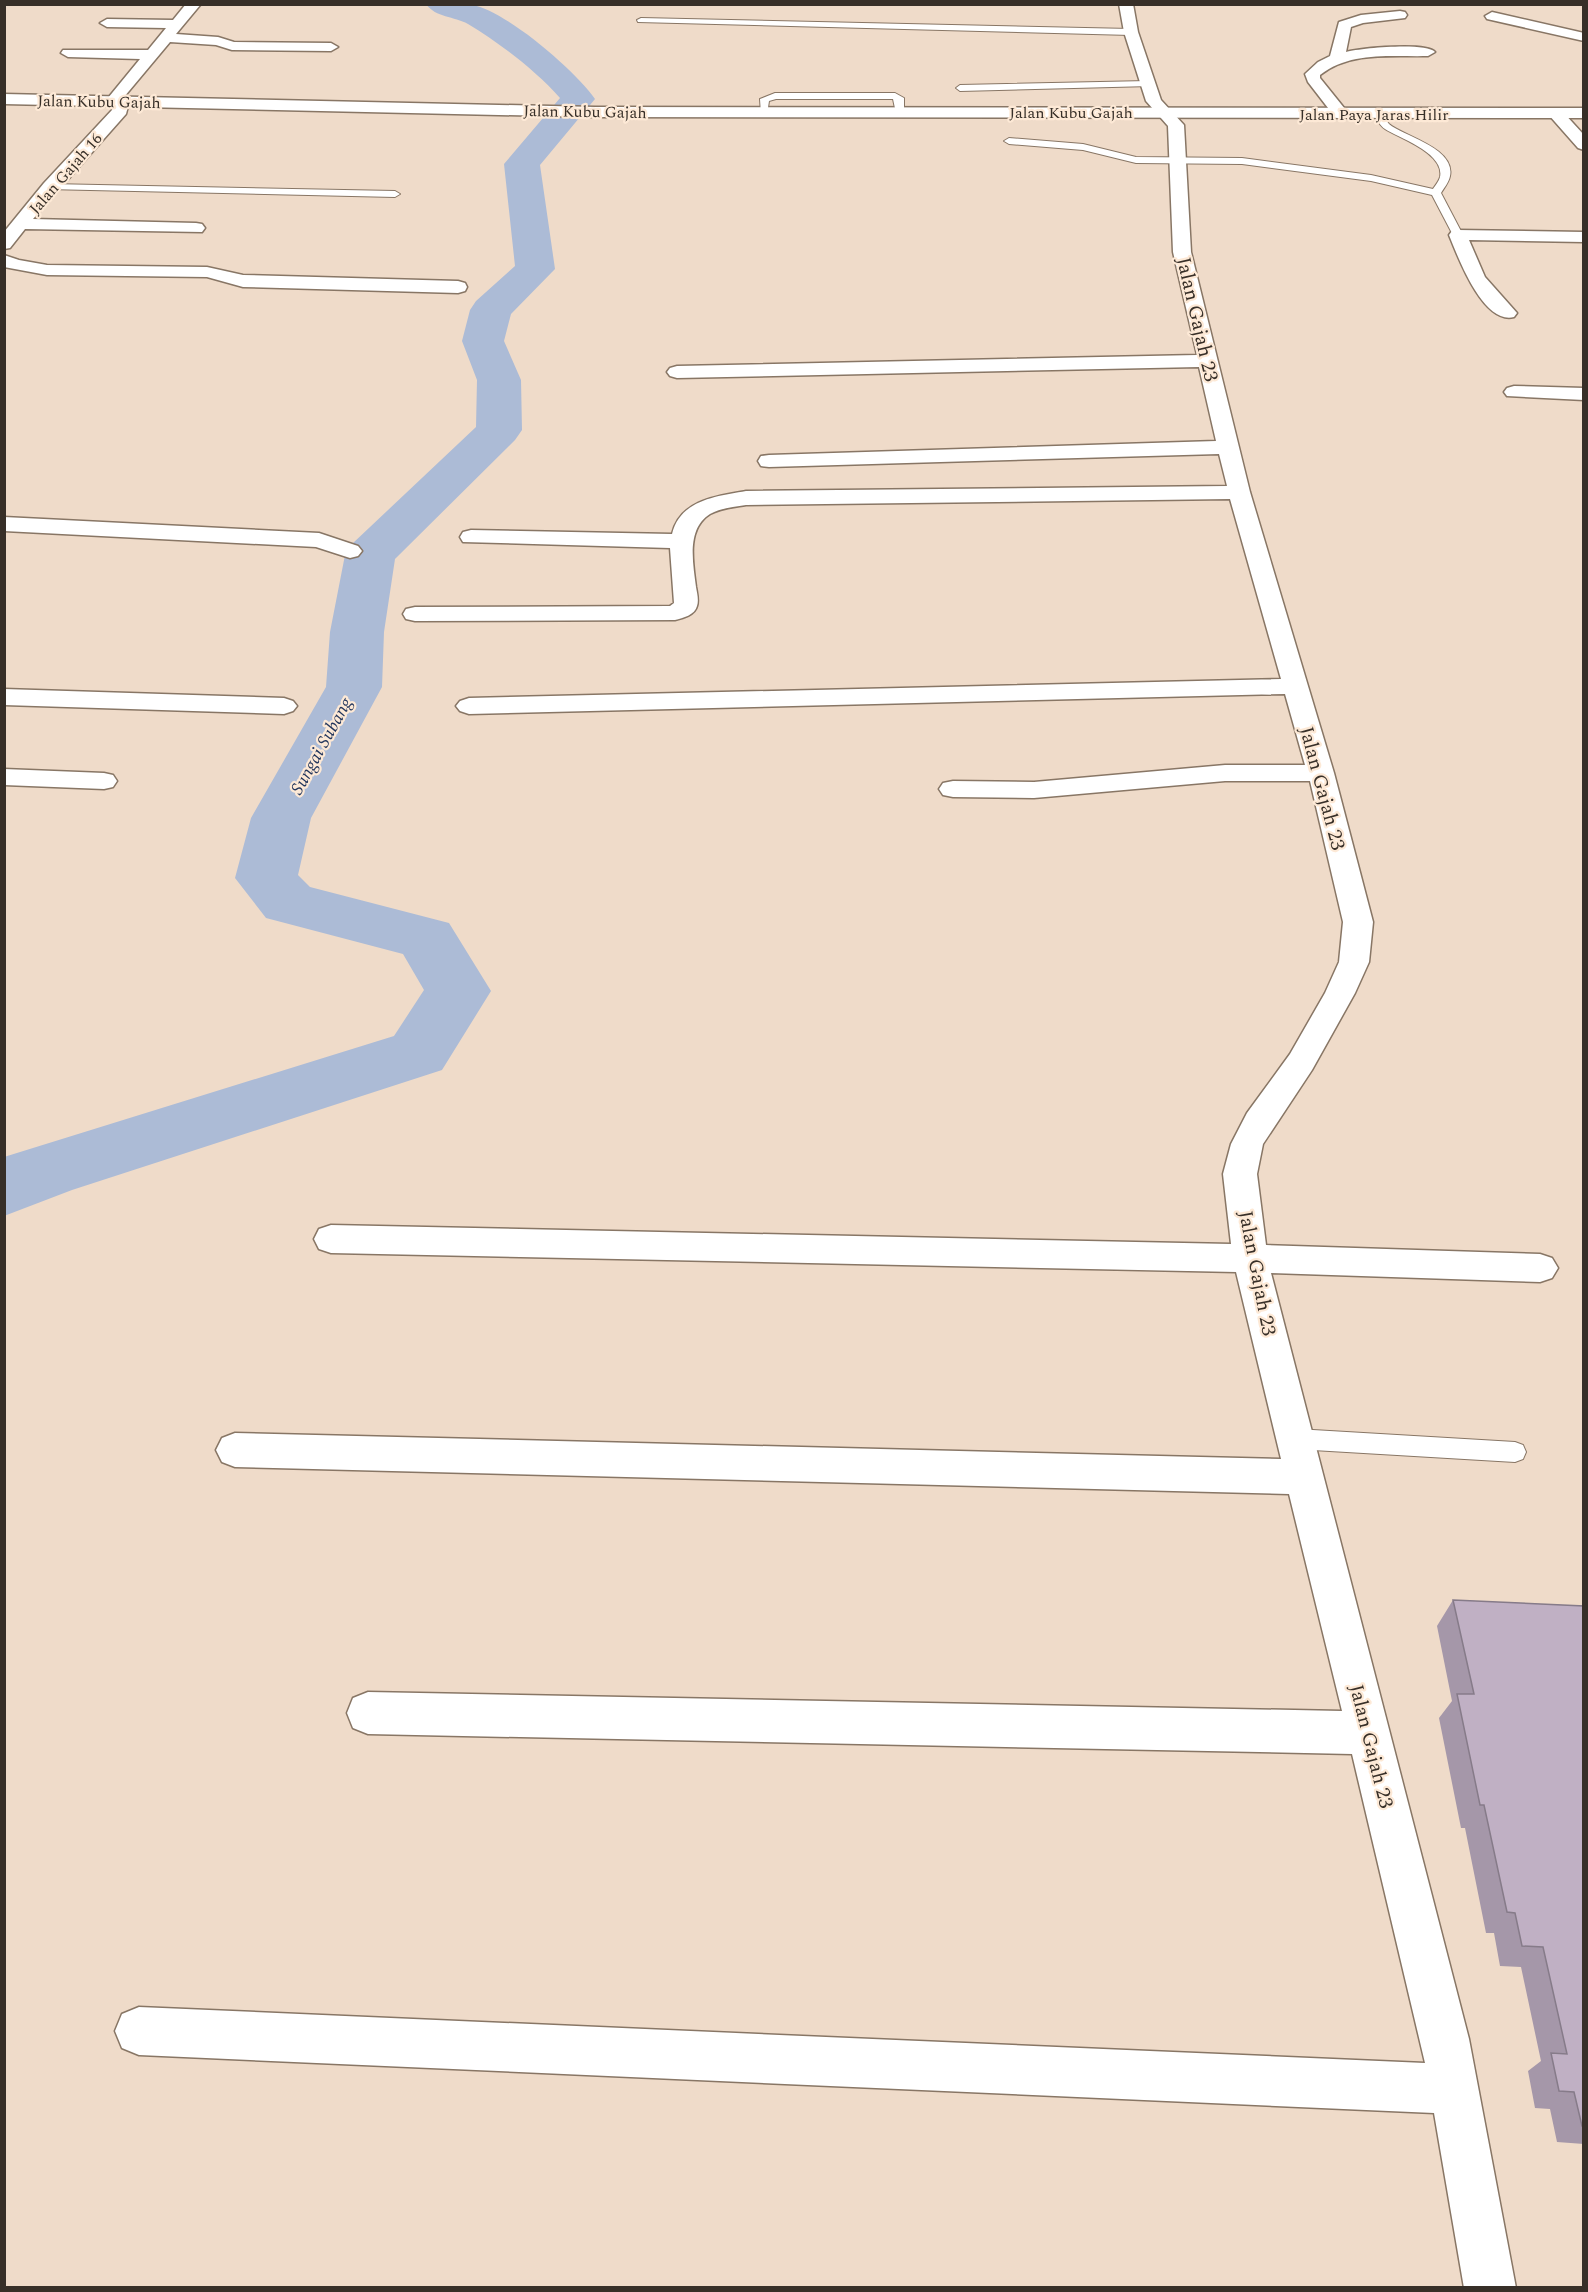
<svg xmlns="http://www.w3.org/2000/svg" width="1588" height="2292" font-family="Spectral,serif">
<rect width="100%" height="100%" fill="#efdbc9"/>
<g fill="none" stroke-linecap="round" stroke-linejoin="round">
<!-- river -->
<path fill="#acbbd6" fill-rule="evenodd" d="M 426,4 C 441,4 458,2 472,5 C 505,10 576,71 595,99 L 540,165 L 555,269 L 511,314 L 504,341 L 521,380 L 522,430 L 515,440 L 395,559 L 384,632 L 382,687 L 311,818 L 298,875 L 310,887 L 449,923 L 491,991 L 442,1070 L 72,1190 L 4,1216 L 4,1157 L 394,1036 L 424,990 L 403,954 L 266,918 L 235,878 L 251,818 L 326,687 L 330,632 L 345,555 L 352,544 L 476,427 L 477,380 L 462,341 L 470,310 L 476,301 L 515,266 L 504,164 L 560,98 C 535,70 501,44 468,24 C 454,16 436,18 426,4 Z"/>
<defs>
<path id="lane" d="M 641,18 L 1131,29 L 1135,32 L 1131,35 L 638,22 L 637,20 Z
M 1148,81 L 1152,84 L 1151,86 L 960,91 L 956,88 L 960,85 Z
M 775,93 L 895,93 L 904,98 L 904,111 L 896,113 L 893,99 L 776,99 L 769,101 L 767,114 L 761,114 L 760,99 Z
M 1378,111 L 1381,112 C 1384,115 1386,121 1389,124 C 1403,136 1456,148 1450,176 C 1449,182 1444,188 1441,193 L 1463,235 L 1462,237 L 1454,237 L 1432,195 L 1371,181 L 1242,164 L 1136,163 L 1083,150 L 1009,144 L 1004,141 L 1009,138 L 1083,144 L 1136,157 L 1242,158 L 1371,175 L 1433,189 C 1435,186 1439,181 1440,177 C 1445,153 1399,138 1385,129 C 1380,126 1377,119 1373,114 Z
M 50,184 L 395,191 L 400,194 L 395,197 L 46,189 L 45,187 Z
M 1296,1429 L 1515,1442 L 1523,1445 L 1526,1452 L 1523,1459 L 1515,1462 L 1296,1449 L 1288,1446 L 1285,1439 L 1288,1432 Z"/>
<path id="street" d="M 186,4 L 201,4 L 176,34 L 218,37 L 234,42 L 331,43 L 338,47 L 331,51 L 232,50 L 216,45 L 170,42 L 124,97 L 129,102 L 126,114 L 33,219 L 196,223 L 202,224 L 205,228 L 202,232 L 25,229 L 10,248 L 4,249 L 4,232 L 44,183 L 112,110 L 113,103 L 108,98 L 140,59 L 68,57 L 61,53 L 63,50 L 148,50 L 166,28 L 107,27 L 100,23 L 107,19 L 173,20 Z
M 1119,4 L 1133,4 L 1138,32 L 1161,100 L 1184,125 L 1191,252 L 1250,492 L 1334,773 L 1373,922 L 1369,962 L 1355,993 L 1312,1070 L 1263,1144 L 1257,1174 L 1266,1245 L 1540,1254 L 1552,1258 L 1558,1268 L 1552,1278 L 1540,1282 L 1271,1273 L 1469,2039 L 1516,2288 L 1464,2288 L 1434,2113 L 139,2055 L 122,2048 L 115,2031 L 122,2014 L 139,2007 L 1425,2063 L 1352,1754 L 368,1734 L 353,1728 L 347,1713 L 353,1698 L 368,1692 L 1342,1711 L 1289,1494 L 235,1467 L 222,1462 L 216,1450 L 222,1438 L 235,1433 L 1281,1459 L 1236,1272 L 331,1253 L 319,1249 L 314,1239 L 319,1229 L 331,1225 L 1231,1244 L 1223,1174 L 1231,1144 L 1247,1113 L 1290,1054 L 1325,993 L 1339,962 L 1343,922 L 1310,781 L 1225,781 L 1034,798 L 953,797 L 943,795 L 939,789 L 943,783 L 953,781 L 1034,782 L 1225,765 L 1305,765 L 1285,694 L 469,714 L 460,711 L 456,706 L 460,701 L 469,698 L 1281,679 L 1230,499 L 746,505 C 734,507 721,508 710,514 C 686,529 693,563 696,587 C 697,593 699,600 697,606 C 695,615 683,618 675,620 L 415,621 L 406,619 L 403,614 L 406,609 L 415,607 L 670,606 L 674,603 L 670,548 L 463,542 L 460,537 L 463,532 L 471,530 L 672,534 C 680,500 717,496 746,491 L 1227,486 L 1219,454 L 769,467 L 761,466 L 758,461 L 761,456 L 769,455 L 1216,441 L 1199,367 L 677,378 L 670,376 L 667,372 L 670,368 L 677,366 L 1197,355 L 1173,252 L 1168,126 L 1146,101 L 1124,32 Z
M 1400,11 L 1405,12 L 1407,15 L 1405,18 L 1363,23 L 1351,27 L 1346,52 C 1361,48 1426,42 1435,52 L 1428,56 C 1391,57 1351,51 1320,75 L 1320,78 L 1349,114 L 1341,119 L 1335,117 L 1308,82 L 1305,74 L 1318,62 L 1330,56 L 1339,22 L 1361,15 Z
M 1492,12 L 1584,33 L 1584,41 L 1487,19 L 1485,16 Z
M 1556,109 L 1562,111 L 1584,135 L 1584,150 L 1578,148 L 1548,114 Z
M 1458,230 L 1584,232 L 1584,242 L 1469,240 L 1485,277 L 1517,313 L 1514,317 C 1483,325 1458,257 1449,235 L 1452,231 Z
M 4,255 L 19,260 L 47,265 L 207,267 L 243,275 L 458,281 L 465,283 L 467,287 L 465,291 L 458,293 L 243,287 L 207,277 L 47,275 L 4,267 Z
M 1514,386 L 1584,388 L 1584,400 L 1507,396 L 1504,392 L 1507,388 Z
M 4,517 L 319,533 L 358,546 L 362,551 L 358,556 L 350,558 L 316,547 L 4,531 Z
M 4,689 L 284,698 L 293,701 L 297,706 L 293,711 L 284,714 L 4,705 Z
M 4,769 L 104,773 L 113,775 L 117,781 L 113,787 L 104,789 L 4,785 Z"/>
<path id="secondary" d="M 4,94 L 595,107 L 1584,108 L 1584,118 L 595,117 L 4,104 Z"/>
</defs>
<!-- lane casing -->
<use href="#lane" stroke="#887665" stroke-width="2"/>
<!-- street casing -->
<use href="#street" stroke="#887665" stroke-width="3"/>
<!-- secondary casing -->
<use href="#secondary" stroke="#887665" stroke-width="3"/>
<!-- lane -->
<use href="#lane" fill="#fff" fill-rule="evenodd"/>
<!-- street -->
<use href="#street" fill="#fff" fill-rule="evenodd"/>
<!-- secondary -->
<use href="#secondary" fill="#fff" fill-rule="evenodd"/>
</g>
<!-- wall -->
<path fill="#a597a9" d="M 1453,1600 L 1584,1606 L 1584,2144 L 1557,2142 L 1550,2109 L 1535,2108 L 1528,2071 L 1541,2061 L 1521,1967 L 1500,1966 L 1494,1933 L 1486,1933 L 1465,1828 L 1461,1828 L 1439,1718 L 1452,1701 L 1437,1626 Z"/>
<!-- building -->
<path fill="#c0b0c4" stroke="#867b89" stroke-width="1.5" d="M 1453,1600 L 1584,1606 L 1584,2126 L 1582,2126 L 1574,2092 L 1559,2091 L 1551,2053 L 1567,2054 L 1543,1947 L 1522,1946 L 1515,1913 L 1507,1912 L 1484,1805 L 1480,1805 L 1457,1694 L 1474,1694 Z"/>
<g text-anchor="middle" stroke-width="4.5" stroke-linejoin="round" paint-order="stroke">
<!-- far-street labels -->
<g font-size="16" fill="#372f28" stroke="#fde9d6">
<text transform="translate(99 101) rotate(1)" y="6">Jalan Kubu Gajah</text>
<text transform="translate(585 111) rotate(1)" y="6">Jalan Kubu Gajah</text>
<text x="1071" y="118">Jalan Kubu Gajah</text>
<text x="1374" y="120">Jalan Paya Jaras Hilir</text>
<text transform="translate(65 173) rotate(-49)" y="6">Jalan Gajah 16</text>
</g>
<!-- far-water labels -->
<g font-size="18" font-style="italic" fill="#24375d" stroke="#fde9d6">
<text transform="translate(321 746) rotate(-61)" y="6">Sungai Subang</text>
</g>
<!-- street labels -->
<g font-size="20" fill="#372f28" stroke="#fde9d6">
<text transform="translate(1198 319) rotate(77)" y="7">Jalan Gajah 23</text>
<text transform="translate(1323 788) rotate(75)" y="7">Jalan Gajah 23</text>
<text transform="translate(1258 1273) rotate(79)" y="7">Jalan Gajah 23</text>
<text transform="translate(1372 1746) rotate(76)" y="7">Jalan Gajah 23</text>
</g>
</g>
<!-- border -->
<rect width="1588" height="2292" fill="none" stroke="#372f28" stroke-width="12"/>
</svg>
